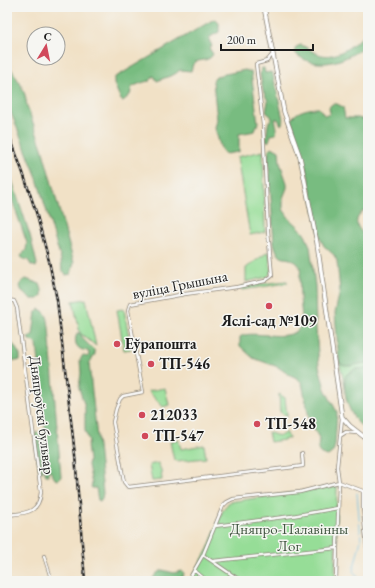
<svg xmlns="http://www.w3.org/2000/svg" width="375" height="588" font-family="'EB Garamond',serif">
<rect width="100%" height="100%" fill="#f6f6f2"/>
<filter id="ink" filterUnits="userSpaceOnUse"><feTurbulence type="fractalNoise" baseFrequency=".025" numOctaves="2"/><feDisplacementMap in="SourceGraphic" scale="8" xChannelSelector="R" yChannelSelector="G"/><feConvolveMatrix kernelMatrix="1 2 1 2 8 2 1 2 1" color-interpolation-filters="sRGB"/></filter>
<filter id="wash" filterUnits="userSpaceOnUse"><feTurbulence type="fractalNoise" baseFrequency=".012" numOctaves="4" result="noise"/><feDisplacementMap in="SourceGraphic" scale="16" xChannelSelector="R" yChannelSelector="G"/><feGaussianBlur stdDeviation="0.9" result="paint"/><feColorMatrix in="noise" values="0 0 0 0 0 0 0 0 0 0 0 0 0 0 0 0 0 1.4 0 .05"/><feComposite in="paint" operator="in"/></filter>
<g filter="url(#wash)">
<rect width="100%" height="100%" fill="#f1e1c6"/>
<!-- green -->
<path fill="#96dd97" stroke="#597c5a" d="M 263,151 L 265,232 L 250,235 L 237,157 Z
M 269,251 L 271,273 L 267,277 L 246,282 L 246,268 Z
M 287,281 L 287,283 L 242,290 L 240,288 L 242,286 Z
M 86,299 L 96,346 L 80,333 L 73,301 Z
M 124,309 L 131,349 L 124,350 L 117,310 Z
M 339,361 L 340,363 L 350,366 L 360,363 L 368,363 L 368,368 C 354,369 345,370 345,386 Z
M 165,388 L 169,405 L 163,407 L 148,391 Z
M 279,394 L 285,398 L 287,416 L 280,412 Z
M 268,432 C 276,435 280,438 286,432 L 289,438 L 284,440 L 270,442 Z
M 178,439 L 181,449 L 204,445 L 206,458 L 177,461 L 174,460 L 170,442 Z
M 158,463 L 161,470 L 162,480 L 152,481 L 149,465 Z
M 337,486 L 335,581 L 190,581 L 208,549 L 222,512 L 229,502 Z"/>
<!-- forest -->
<path fill="#78bc80" stroke="#4a6c4e" d="M 215,19 L 219,23 L 219,32 L 210,37 L 209,40 L 212,46 L 209,48 L 213,54 C 209,63 198,58 193,64 C 192,66 192,69 191,71 L 180,70 L 175,74 L 157,81 L 154,76 L 153,76 L 150,81 C 145,81 136,85 132,87 L 130,95 L 123,101 L 121,100 L 114,84 L 114,78 L 211,21 Z
M 368,32 L 368,43 C 364,46 360,49 356,52 C 339,63 317,68 300,57 C 295,54 294,51 296,47 L 301,45 C 307,47 312,52 318,54 C 337,61 355,43 368,32 Z
M 7,62 L 21,85 L 25,95 L 27,106 L 42,148 L 72,256 L 74,263 L 71,274 L 66,275 L 62,270 L 61,260 L 36,175 L 7,103 Z
M 262,68 L 264,68 L 265,73 L 271,72 L 273,75 L 283,119 L 282,124 L 281,125 L 278,119 L 275,119 L 277,128 L 276,134 L 271,135 L 269,141 L 268,142 L 266,140 C 267,134 267,127 269,121 L 272,119 L 271,116 L 266,112 L 268,101 L 263,91 L 260,74 Z
M 245,70 L 251,72 L 258,123 L 255,131 L 239,134 L 239,152 L 225,154 L 221,149 L 215,128 L 217,120 L 213,81 L 216,76 Z
M 332,104 L 337,104 L 343,107 L 345,118 L 358,118 L 368,121 L 368,207 C 352,219 354,226 368,238 L 368,363 C 359,363 350,368 342,365 L 339,361 L 335,313 L 340,291 L 337,261 L 334,255 L 324,246 L 320,238 L 308,175 L 291,120 C 295,111 309,108 319,108 L 324,115 L 328,115 L 330,113 L 329,107 Z
M 272,147 L 279,151 L 280,163 L 287,183 L 287,188 L 283,198 L 283,209 L 289,218 L 299,227 L 305,235 L 310,246 L 315,286 L 316,329 L 319,366 L 325,389 L 337,412 L 335,445 L 333,452 L 328,456 L 321,454 L 319,452 L 318,449 L 319,438 L 310,422 L 302,383 L 297,378 L 288,374 L 278,367 L 253,358 L 240,346 L 240,337 C 251,328 296,346 301,324 C 303,315 300,305 300,296 C 299,289 300,282 300,275 C 301,270 300,266 297,263 C 286,253 280,266 274,243 L 268,155 L 269,149 Z
M 7,165 L 30,235 L 37,264 L 36,267 L 31,265 L 28,260 L 23,259 L 21,256 L 26,250 L 27,243 L 7,185 Z
M 26,279 L 40,284 L 42,290 L 42,296 L 39,299 L 32,299 L 22,292 L 20,286 L 22,281 Z
M 39,309 C 48,312 48,320 49,328 L 61,477 L 58,480 L 55,479 L 50,471 L 48,472 L 48,475 L 46,475 L 45,474 L 45,422 L 40,390 L 40,373 L 37,344 L 28,339 L 29,337 L 33,335 L 36,312 Z
M 77,333 L 80,333 L 83,339 L 95,351 L 95,354 L 89,364 L 103,493 L 102,498 L 100,501 L 98,500 L 96,488 L 92,488 L 91,487 L 92,484 L 88,465 L 89,460 L 87,446 L 89,441 L 85,431 L 85,407 L 79,388 L 81,373 L 80,360 L 83,355 L 87,357 L 89,355 L 88,351 C 77,350 73,344 77,333 Z
M 7,342 L 14,345 L 20,355 L 20,360 L 17,361 L 10,360 L 7,355 Z
M 368,368 L 368,431 C 351,422 341,394 346,375 L 355,369 Z
M 37,432 L 40,435 L 43,471 L 42,472 L 40,472 L 39,470 L 35,434 Z
M 162,570 L 174,573 L 181,571 L 184,573 L 183,577 L 179,581 L 151,581 L 156,574 Z"/>
<g fill="none" stroke-linecap="round" stroke-linejoin="round">
<!-- stream -->
<path stroke="#66bee3" stroke-width="1" d="M 357,581 L 358,577 L 353,571 L 361,540 L 357,493"/>
</g>
</g>
<g filter="url(#ink)">
<g fill="none" stroke-linecap="round" stroke-linejoin="round">
<defs>
<path id="street" d="M 272,55 L 267,61 L 256,64 L 263,125 L 268,231 L 272,276 L 265,281 L 237,287 L 185,294 L 130,304 L 128,310 L 143,392 L 123,396 L 120,399 L 116,409 L 113,422 L 124,482 L 128,487 L 303,466 L 302,453
M 7,300 L 14,301 L 17,308 L 41,492 C 39,514 25,513 7,515
M 340,436 L 346,432 L 357,433
M 215,526 L 292,516 L 338,508
M 203,555 L 241,581
M 44,556 L 50,575 L 49,581
M 213,561 L 337,548
M 194,570 L 207,581
M 188,581 L 203,555 L 223,506 L 227,502 L 233,499 L 300,492 L 339,482 L 363,491 L 363,508 L 368,559
M 336,581 L 339,482 L 337,467 L 342,418"/>
<path id="secondary" d="M 264,7 L 284,112 L 300,157 L 317,243 L 342,417 L 350,426 L 368,440"/>
</defs>
<!-- street casing -->
<use href="#street" stroke="#867e71" stroke-width="4"/>
<!-- secondary casing -->
<use href="#secondary" stroke="#867e71" stroke-width="5"/>
<!-- street -->
<use href="#street" stroke="#fff" stroke-width="2.5"/>
<!-- secondary -->
<use href="#secondary" stroke="#fff" stroke-width="3.5"/>
<defs>
<path id="rail" d="M 7,129 L 23,173 L 36,212 L 49,261 L 57,300 L 75,455 L 85,581"/>
</defs>
<!-- rail casing -->
<use href="#rail" stroke="#1c1c1c" stroke-width="2.5"/>
<!-- rail -->
<use href="#rail" stroke="#f6f6f2" stroke-width="1" stroke-dasharray="3" stroke-linecap="butt"/>
</g>
</g>
<!-- markers -->
<g fill="#d1495b" stroke="#f6f6f2" stroke-width="1.5">
<circle cx="269" cy="306" r="4"/>
<circle cx="117" cy="344" r="4"/>
<circle cx="151" cy="364" r="4"/>
<circle cx="142" cy="415" r="4"/>
<circle cx="257" cy="424" r="4"/>
<circle cx="145" cy="436" r="4"/>
</g>
<g text-anchor="middle" stroke-width="3" stroke-linejoin="round" paint-order="stroke">
<!-- street labels -->
<g font-size="15" fill="#1c1c1c" stroke="#f6f6f2">
<text transform="translate(180 285) rotate(-11)" y="5">вуліца Грышына</text>
<text transform="translate(42 415) rotate(83)" y="5">Дняпроўскі бульвар</text>
</g>
<!-- poi labels -->
<g font-size="15" font-weight="bold" fill="#1c1c1c" stroke="#f6f6f2" text-anchor="start">
<text x="269" y="326" text-anchor="middle">Яслі-сад №109</text>
<text x="125" y="349">Еўрапошта</text>
<text x="159" y="369">ТП-546</text>
<text x="150" y="420">212033</text>
<text x="265" y="429">ТП-548</text>
<text x="153" y="441">ТП-547</text>
</g>
<!-- park labels -->
<g font-size="15" fill="#415641" stroke="#f6f6f2">
<text x="289" y="534">Дняпро-Палавінны<tspan x="289" dy="17">Лог</tspan></text>
</g>
</g>
<!-- margin -->
<rect width="375" height="588" fill="none" stroke="#f6f6f2" stroke-width="24"/>
<!-- north arrow -->
<g transform="translate(46 46) rotate(10)"><circle r="19" fill="#f6f6f2" stroke="#9f9f9c"/>
<path d="M0-3L7 15L0 10L-7 15Z" fill="#d1495b"/>
<text y="-6" font-size="11" font-weight="bold" text-anchor="middle" fill="#1c1c1c">С</text>
</g>
<!-- scale -->
<path d="M221 44v6h92v-6" fill="none" stroke="#1c1c1c" stroke-width="2"/>
<text x="227" y="44" font-size="12" fill="#1c1c1c" stroke="#f6f6f2" stroke-width="3" paint-order="stroke">200 m</text>
</svg>
